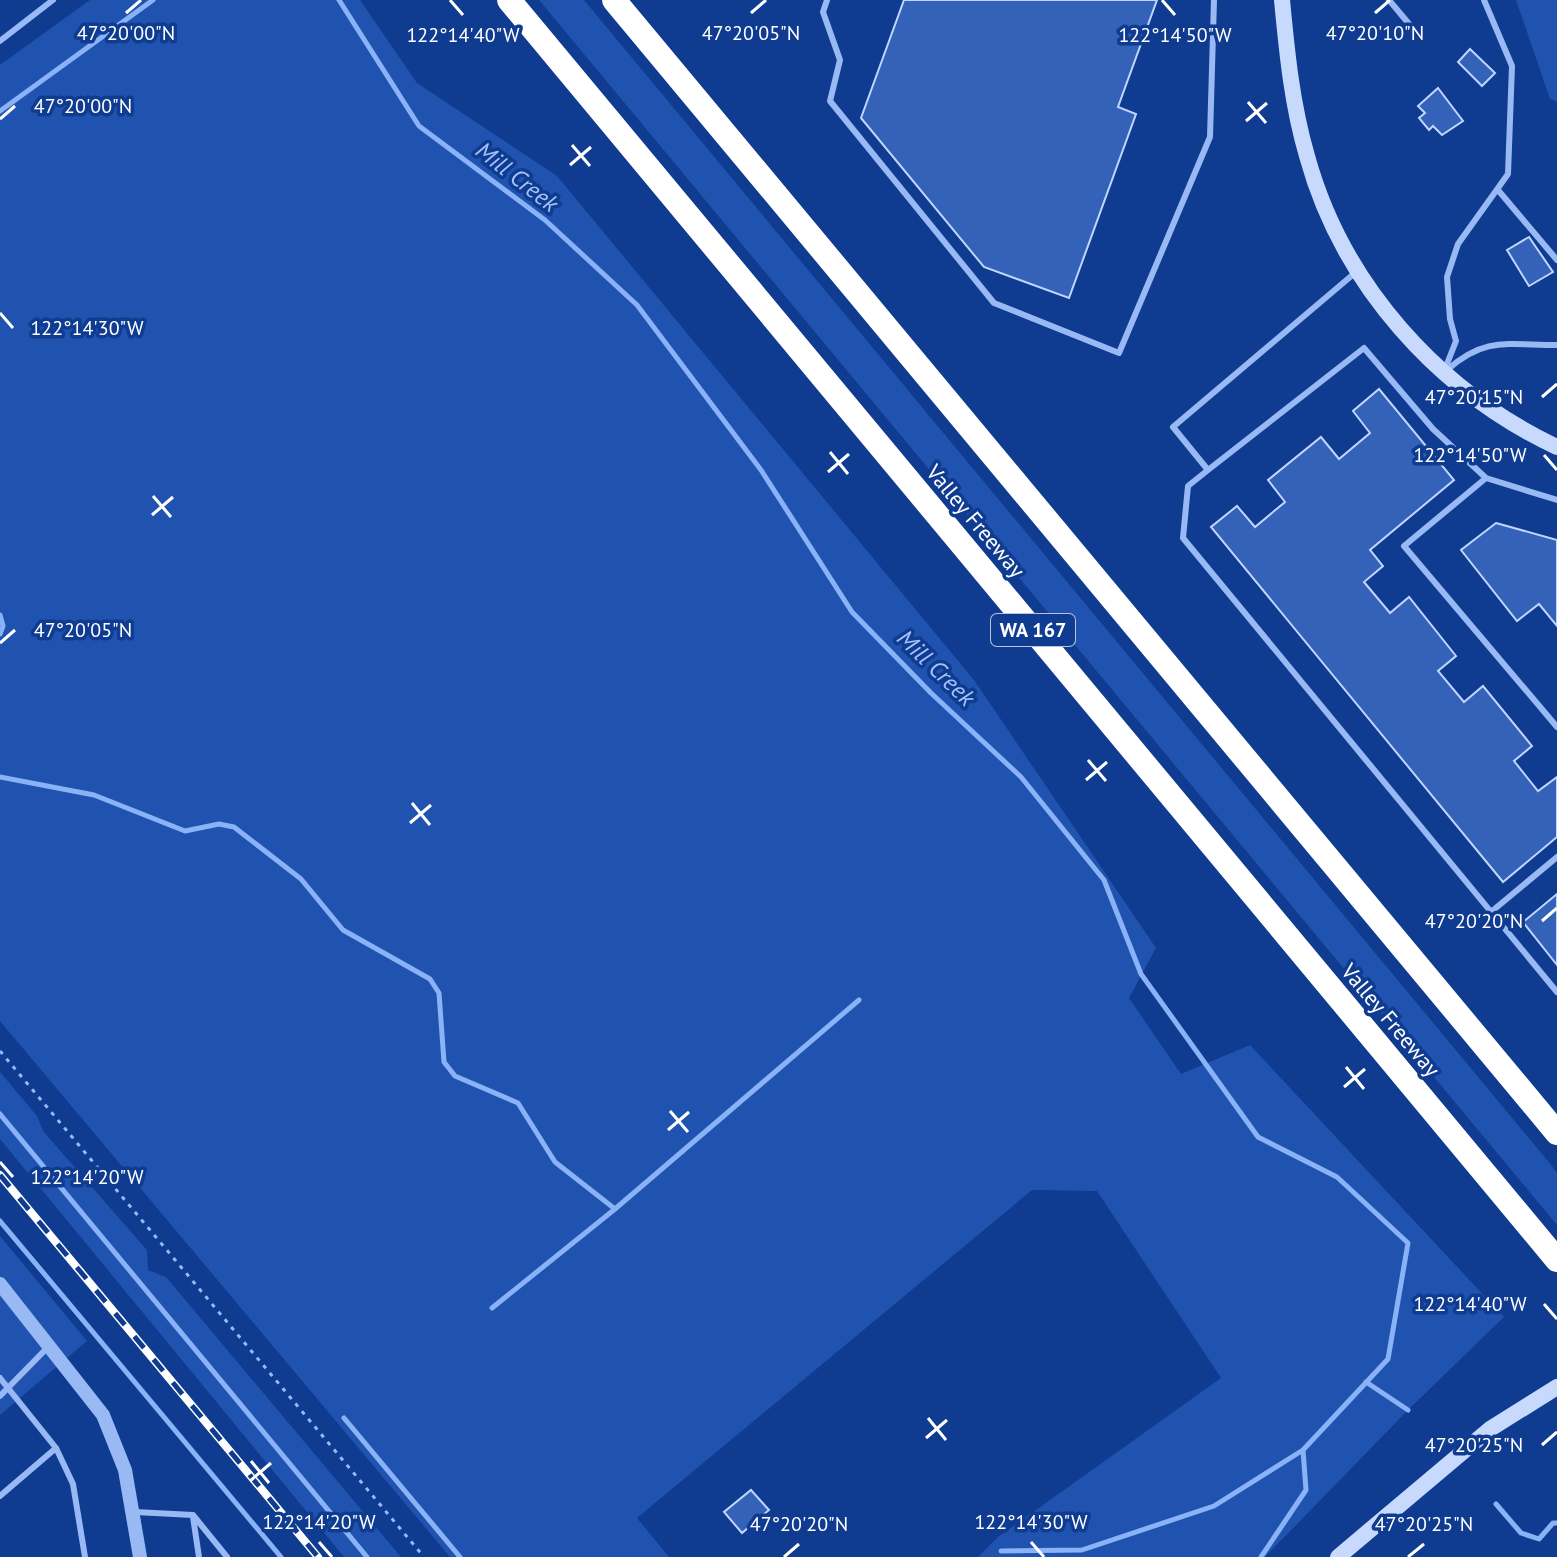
<svg xmlns="http://www.w3.org/2000/svg" width="1557" height="1557" font-family="'PT Sans',sans-serif">
<rect width="100%" height="100%" fill="#0f3b90"/>
<!-- green -->
<path fill="#2053b0" d="M 90,0 L 360,0 L 417,83 L 557,176 L 974,680 L 1156,948 L 1129,998 L 1181,1074 L 1250,1045 L 1504,1317 L 1408,1410 L 1265,1557 L 978,1557 L 998,1537 L 1221,1378 L 1097,1191 L 1032,1190 L 637,1518 L 669,1557 L 450,1557 L 0,1021 L 0,65 Z
M 539,0 L 584,0 L 1552,1166 L 1557,1173 L 1557,1225 Z
M 1516,0 L 1557,0 L 1557,102 L 1550,99 Z
M 0,1072 L 37,1116 L 43,1131 L 147,1250 L 148,1270 L 166,1277 L 401,1557 L 344,1557 L 0,1139 Z
M 0,1236 L 87,1341 L 0,1415 Z"/>
<g fill="none" stroke-linecap="round" stroke-linejoin="round">
<!-- stream -->
<path stroke="#89b2f7" stroke-width="5" d="M 339,0 L 419,126 L 545,220 L 637,305 L 761,470 L 852,612 L 931,693 L 1021,777 L 1104,880 L 1141,974 L 1258,1137 L 1337,1177 L 1408,1243 L 1388,1359 L 1303,1450 L 1214,1506 L 1082,1550 L 1001,1551
M 0,111 L 153,0
M 0,615 L 3,626 L 0,634
M 0,777 L 94,795 L 185,831 L 219,824 L 234,827 L 301,879 L 343,930 L 430,979 L 439,993 L 444,1062 L 455,1076 L 518,1103 L 555,1162 L 615,1209
M 0,1114 L 367,1557
M 0,1221 L 281,1557
M 492,1308 L 615,1209 L 859,1000
M 1366,1382 L 1408,1410
M 344,1418 L 460,1557
M 1496,1504 L 1521,1533 L 1539,1539 L 1553,1523 L 1557,1523
M 1261,1557 L 1306,1490 L 1303,1450"/>
</g>
<!-- building -->
<path fill="#3362b8" stroke="#c0d6fe" stroke-width="2" d="M 904,0 L 1157,0 L 1118,107 L 1136,114 L 1069,298 L 984,267 L 861,118 Z
M 1470,49 L 1495,73 L 1482,86 L 1458,62 Z
M 1438,88 L 1463,121 L 1442,135 L 1433,126 L 1429,130 L 1419,118 L 1425,113 L 1418,106 Z
M 1529,237 L 1553,272 L 1529,286 L 1507,250 Z
M 1379,389 L 1454,480 L 1370,550 L 1383,566 L 1364,582 L 1390,613 L 1409,597 L 1456,656 L 1438,671 L 1464,702 L 1483,686 L 1532,746 L 1514,761 L 1538,791 L 1557,777 L 1557,837 L 1503,882 L 1211,527 L 1237,506 L 1255,527 L 1285,502 L 1268,480 L 1321,437 L 1339,459 L 1370,433 L 1353,411 Z
M 1496,523 L 1557,540 L 1557,626 L 1539,604 L 1517,621 L 1461,550 Z
M 1557,894 L 1557,965 L 1523,922 Z
M 751,1490 L 769,1510 L 742,1533 L 724,1512 Z"/>
<g fill="none" stroke-linecap="round" stroke-linejoin="round">
<!-- path -->
<path stroke="#98b9f4" stroke-width="3" stroke-dasharray="4 6" stroke-linecap="butt" d="M 0,1051 L 424,1557"/>
<!-- service -->
<path stroke="#98b9f4" stroke-width="6" d="M 827,0 L 823,12 L 840,60 L 830,101 L 994,303 L 1119,353 L 1210,137 L 1214,0
M 1389,0 L 1420,37
M 0,41 L 53,0
M 1498,190 L 1557,260
M 1356,272 L 1173,427 L 1208,470 L 1188,486 L 1183,538 L 1557,992
M 1445,369 L 1456,341 L 1450,319 L 1447,277 L 1458,244 L 1508,174 L 1512,66 L 1484,0
M 1447,370 C 1485,336 1508,345 1557,345
M 1208,470 L 1364,348 L 1433,429 L 1486,478 L 1557,500
M 1486,478 L 1404,546 L 1557,727
M 1491,912 L 1557,857
M 0,1378 L 56,1448 L 73,1484 L 85,1557
M 0,1396 L 48,1347
M 0,1496 L 56,1448
M 135,1512 L 193,1515 L 227,1557
M 193,1517 L 199,1557"/>
<!-- tertiary -->
<path stroke="#98b9f4" stroke-width="14" d="M 0,1284 L 103,1415 L 125,1470 L 140,1557"/>
<!-- secondary -->
<path stroke="#c7dafd" stroke-width="16" d="M 1282,0 C 1287,53 1292,105 1307,156 C 1342,284 1438,391 1557,447
M 1338,1557 L 1490,1429 L 1557,1387"/>
<!-- motorway -->
<path stroke="#fff" stroke-width="24" d="M 509,0 L 1557,1260
M 614,0 L 1557,1133"/>
<defs>
<path id="rail" d="M 0,1175 L 318,1557"/>
</defs>
<!-- rail casing -->
<use href="#rail" stroke="#fff" stroke-width="8"/>
<!-- rail -->
<use href="#rail" stroke="#0f3b90" stroke-width="5" stroke-dasharray="15" stroke-linecap="butt"/>
</g>
<!-- ticks -->
<path fill="none" stroke="#fff" stroke-width="3" d="M 450,0 L 463,15M 1162,0 L 1175,15M 126,13 L 141,0M 751,13 L 766,0M 1375,13 L 1390,0M 1248,102 L 1266,123M 0,119 L 15,106M 1246,121 L 1267,103M 572,145 L 590,166M 570,165 L 591,147M 0,313 L 13,328M 1542,397 L 1557,384M 830,452 L 848,474M 1544,455 L 1557,470M 828,472 L 849,454M 153,496 L 171,517M 152,515 L 173,497M 0,643 L 15,630M 1088,760 L 1106,781M 1086,780 L 1107,762M 412,803 L 430,825M 410,823 L 431,805M 1542,921 L 1557,908M 1346,1067 L 1364,1089M 1344,1087 L 1365,1069M 670,1111 L 688,1132M 668,1130 L 689,1112M 0,1162 L 13,1177M 1544,1304 L 1557,1319M 928,1418 L 946,1440M 926,1438 L 947,1420M 1542,1445 L 1557,1432M 251,1461 L 269,1483M 250,1481 L 271,1463M 319,1542 L 332,1557M 1031,1542 L 1044,1557M 784,1557 L 799,1544M 1408,1557 L 1424,1544"/>
<g text-anchor="middle" stroke-width="7" stroke-linejoin="round" paint-order="stroke">
<!-- shield labels -->
<rect fill="#0f3b90" stroke="#b7c4de" stroke-width="2" x="991" y="614" width="84" height="32" rx="6"/>
<g font-size="20" font-weight="bold" fill="#fff">
<text x="1033" y="637">WA 167</text>
</g>
<!-- street labels -->
<g font-size="22" fill="#fff" stroke="#0f3b90">
<text transform="translate(976 521) rotate(50)" y="8">Valley Freeway</text>
<text transform="translate(1391 1020) rotate(50)" y="8">Valley Freeway</text>
</g>
<!-- water labels -->
<g font-size="24" font-style="italic" fill="#a4c3fb" stroke="#0f3b90">
<text transform="translate(517 177) rotate(38)" y="8">Mill Creek</text>
<text transform="translate(936 668) rotate(44)" y="8">Mill Creek</text>
</g>
</g>
<g font-size="20" text-anchor="middle" fill="#fff" stroke="#0f3b90" stroke-width="7" stroke-linejoin="round" paint-order="stroke">
<text x="126" y="40">47°20'00"N</text>
<text x="751" y="40">47°20'05"N</text>
<text x="1375" y="40">47°20'10"N</text>
<text x="463" y="42">122°14'40"W</text>
<text x="1175" y="42">122°14'50"W</text>
<text x="83" y="113">47°20'00"N</text>
<text x="87" y="335">122°14'30"W</text>
<text x="1474" y="404">47°20'15"N</text>
<text x="1470" y="462">122°14'50"W</text>
<text x="83" y="637">47°20'05"N</text>
<text x="1474" y="928">47°20'20"N</text>
<text x="87" y="1184">122°14'20"W</text>
<text x="1470" y="1311">122°14'40"W</text>
<text x="1474" y="1452">47°20'25"N</text>
<text x="319" y="1529">122°14'20"W</text>
<text x="1031" y="1529">122°14'30"W</text>
<text x="799" y="1531">47°20'20"N</text>
<text x="1424" y="1531">47°20'25"N</text>
</g>
</svg>
